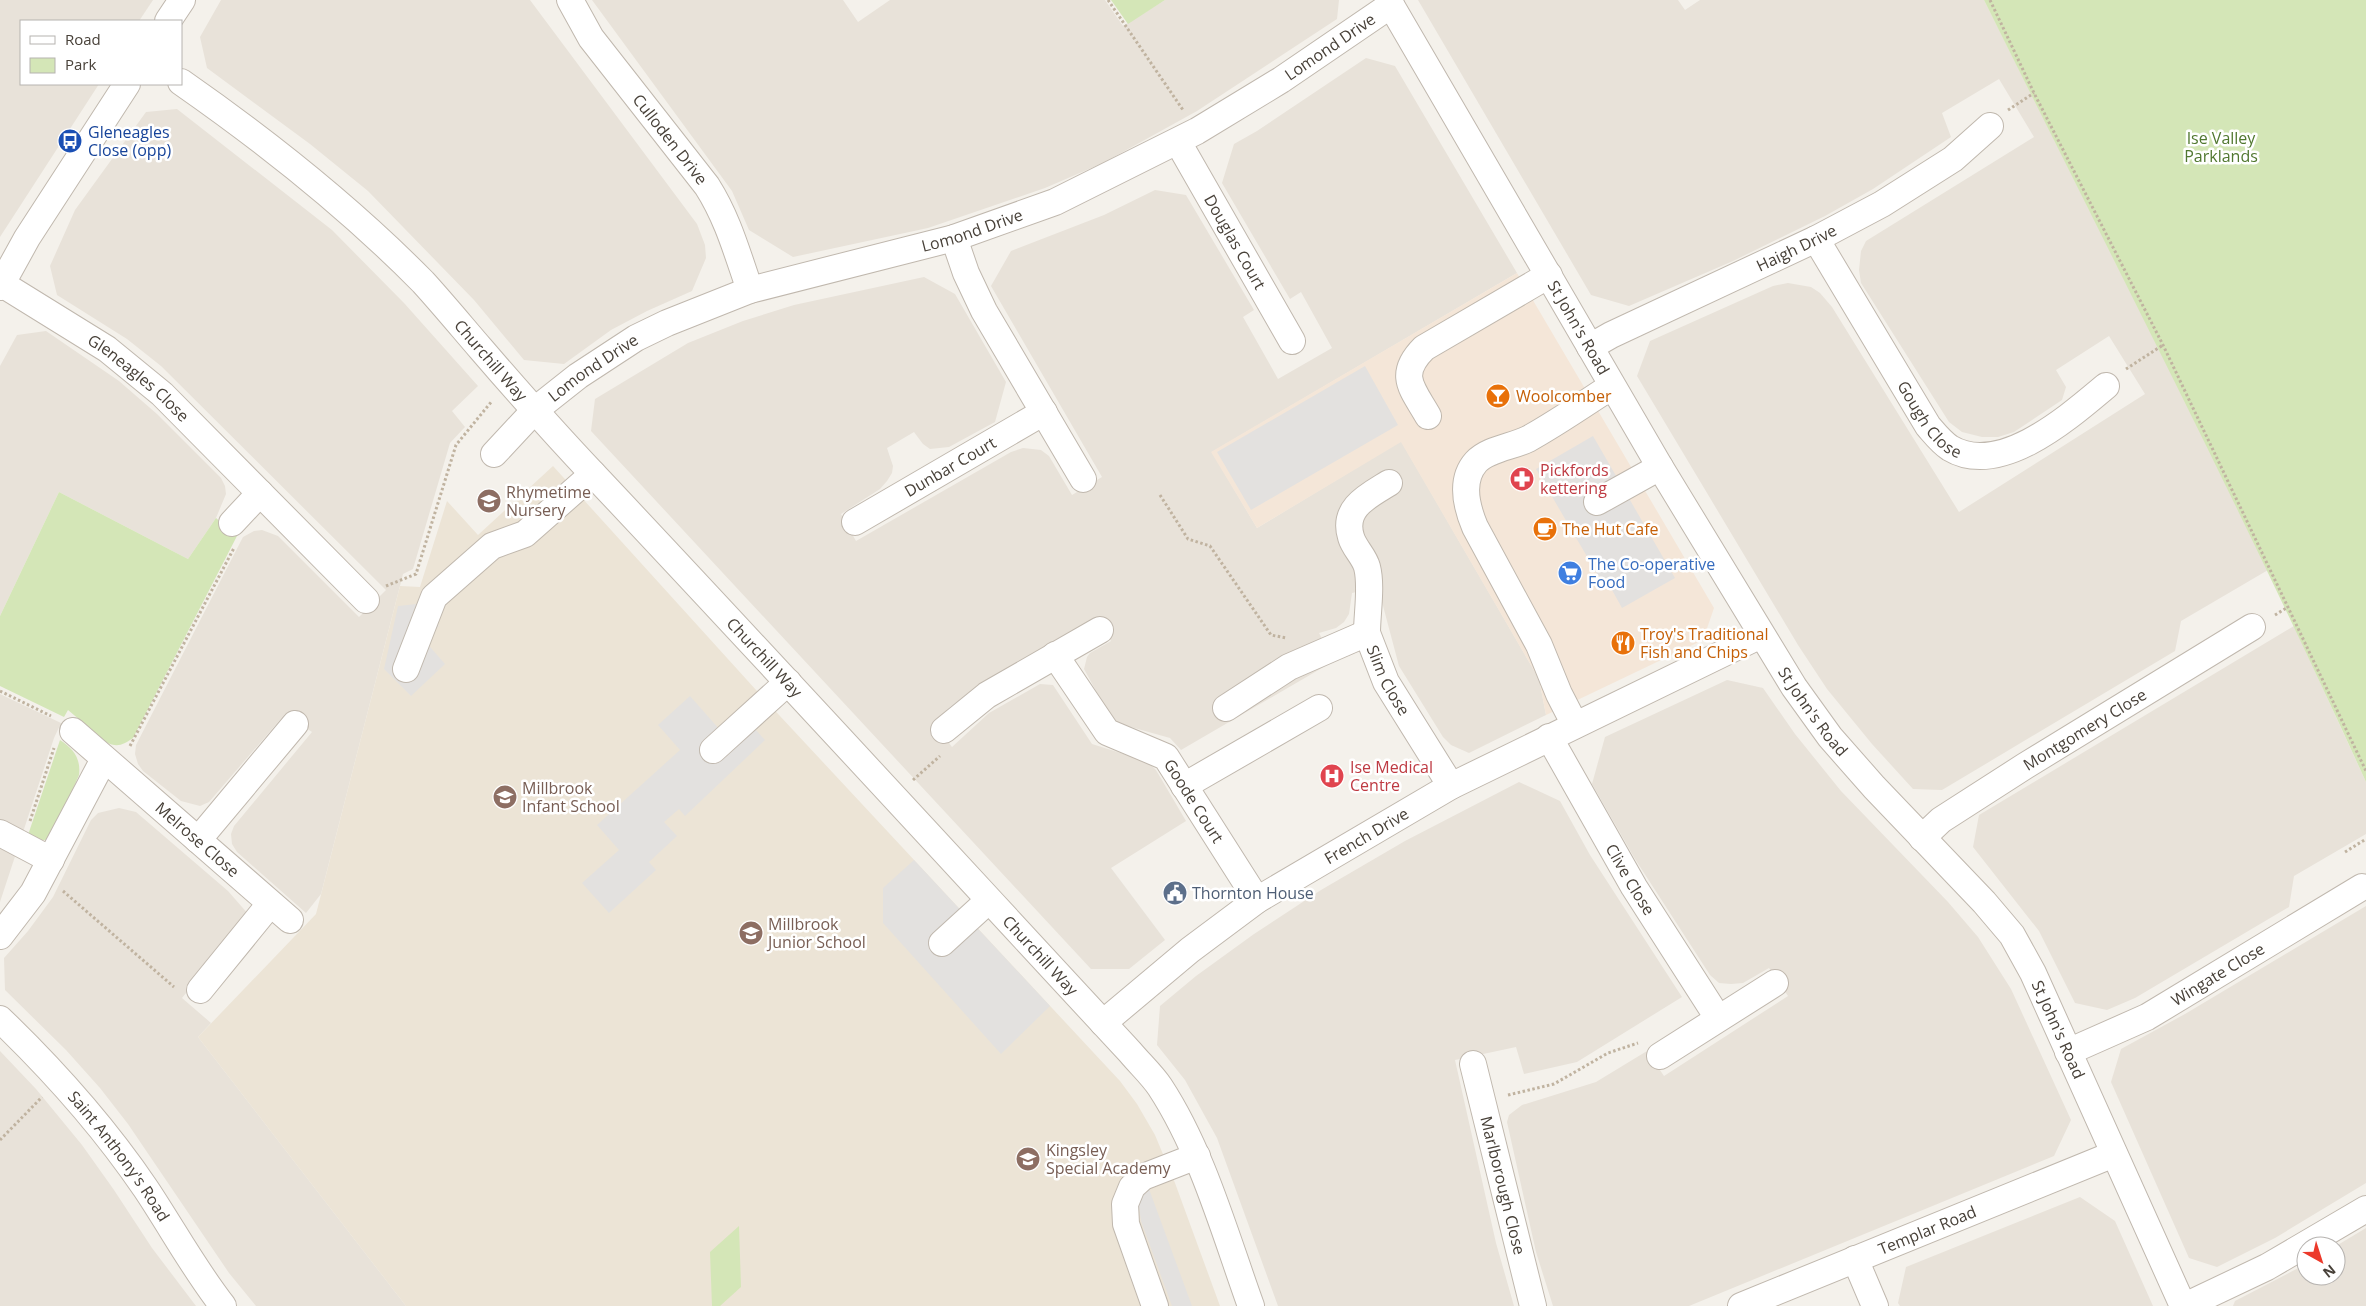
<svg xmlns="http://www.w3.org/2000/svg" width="2366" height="1306" font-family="'Open Sans',sans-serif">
<rect width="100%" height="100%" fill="#f4f1eb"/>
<!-- residential -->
<path fill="#e8e2d9" d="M 0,0 L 153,0 L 139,21 L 21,21 L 21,84 L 99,84 L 0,237 Z
M 221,0 L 530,0 L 697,224 L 705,245 L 706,258 L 692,291 L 647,311 L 611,330 L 564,364 L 524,360 L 474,300 L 368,191 L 310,144 L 207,68 L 200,37 Z
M 592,0 L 843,0 L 858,22 L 890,0 L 1105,0 L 1123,26 L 1165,0 L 1339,0 L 1337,19 L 1197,111 L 1103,163 L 1045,188 L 928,228 L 793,257 L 749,230 L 732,191 Z
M 1418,0 L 1678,0 L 1685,10 L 1700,0 L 1984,0 L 2162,354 L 2268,570 L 2181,621 L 2175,651 L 1942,790 L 1913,789 L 1872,744 L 1827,689 L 1798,645 L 1637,376 L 1650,341 L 1773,286 L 1788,283 L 1811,287 L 1820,293 L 1832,307 L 1959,512 L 2145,394 L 2109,336 L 2056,370 L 2066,387 L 2062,400 L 2014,432 L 1998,437 L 1982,437 L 1962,432 L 1949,422 L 1861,283 L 1859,270 L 1861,251 L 1866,241 L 2034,137 L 1999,79 L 1942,113 L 1951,137 L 1873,189 L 1825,216 L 1733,261 L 1629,306 L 1591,295 Z
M 1366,58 L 1395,66 L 1517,273 L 1212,452 L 1257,528 L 1401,441 L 1539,679 L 1546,715 L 1469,753 L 1451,745 L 1443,737 L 1399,666 L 1378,587 L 1352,593 L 1349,614 L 1344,622 L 1336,628 L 1319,633 L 1334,661 L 1181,750 L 1170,738 L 1113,722 L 1084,669 L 1087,657 L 1090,653 L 1111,641 L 1099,619 L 982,683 L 950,707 L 934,723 L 952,747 L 989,713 L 1040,684 L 1053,685 L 1092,744 L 1143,760 L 1150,764 L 1156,770 L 1186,821 L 1111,868 L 1165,940 L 1129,969 L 1091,969 L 591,431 L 595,399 L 688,343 L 743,321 L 794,305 L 924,277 L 955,294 L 1006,382 L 995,422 L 949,447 L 930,449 L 923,444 L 914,432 L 887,448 L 893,466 L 892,473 L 887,481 L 880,489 L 841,514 L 856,541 L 1011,452 L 1023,448 L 1041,450 L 1049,456 L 1072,495 L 1102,477 L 991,286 L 1011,251 L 1104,215 L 1155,190 L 1186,195 L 1254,310 L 1243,317 L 1278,379 L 1332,348 L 1301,292 L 1290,299 L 1222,183 L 1234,144 L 1257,131 Z
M 177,109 L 332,230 L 404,303 L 478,386 L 452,411 L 465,427 L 450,443 L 413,569 L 403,574 L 321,894 L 306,913 L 237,852 L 232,844 L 231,834 L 234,826 L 312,732 L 285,714 L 209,802 L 200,806 L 181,801 L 143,771 L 138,764 L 135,754 L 136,745 L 243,537 L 254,531 L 262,530 L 278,536 L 359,617 L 386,590 L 161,366 L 127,339 L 57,295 L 50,266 L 75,210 L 146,112 Z
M 46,331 L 119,381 L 157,414 L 221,478 L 225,486 L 226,494 L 216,518 L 188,559 L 59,492 L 0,616 L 0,366 L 17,335 Z
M 2294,626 L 2366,782 L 2366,834 L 2294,876 L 2289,907 L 2135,998 L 2107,1010 L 2075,1003 L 2039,931 L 1973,847 L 1979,815 Z
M 1727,680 L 1763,688 L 1795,734 L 1841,791 L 1948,902 L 1978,937 L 2011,989 L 2071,1120 L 2054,1156 L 1689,1306 L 1553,1306 L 1536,1252 L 1507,1122 L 1509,1115 L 1522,1105 L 1596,1082 L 1647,1051 L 1664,1076 L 1788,996 L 1769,968 L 1743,983 L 1731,984 L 1719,983 L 1710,975 L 1635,859 L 1592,784 L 1605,737 Z
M 0,694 L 61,723 L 54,738 L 0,902 Z
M 1519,782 L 1560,801 L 1590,855 L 1682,997 L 1577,1062 L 1524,1074 L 1516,1047 L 1455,1060 L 1496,1243 L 1514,1306 L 1278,1306 L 1217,1138 L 1185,1080 L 1157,1045 L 1160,1006 L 1196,976 L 1254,934 L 1321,890 L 1405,841 Z
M 119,808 L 136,812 L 228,891 L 249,915 L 182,998 L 211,1023 L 198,1037 L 406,1306 L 256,1306 L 229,1273 L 128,1124 L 100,1088 L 66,1050 L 5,990 L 4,958 L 28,931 L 53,897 L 91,820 L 98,813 Z
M 2366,906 L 2366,1183 L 2275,1238 L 2217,1267 L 2189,1258 L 2111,1082 L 2121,1049 L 2185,1014 Z
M 0,1051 L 36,1089 L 82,1145 L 114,1190 L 152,1248 L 196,1306 L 0,1306 Z
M 2080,1197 L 2115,1221 L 2153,1306 L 1900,1306 L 1898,1303 L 1906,1267 Z
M 2366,1228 L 2366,1306 L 2233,1306 L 2235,1301 L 2306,1264 L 2306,1276 L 2336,1276 L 2336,1246 Z"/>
<!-- commercial -->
<path fill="#f4e6d8" d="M 1517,273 L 1714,608 L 1703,640 L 1546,715 L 1539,679 L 1401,442 L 1257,528 L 1211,452 Z"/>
<!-- education -->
<path fill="#ece4d6" d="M 553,466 L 766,701 L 1120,1081 L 1137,1104 L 1155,1135 L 1175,1183 L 1220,1306 L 406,1306 L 198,1037 L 316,914 L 400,586 L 420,587 L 447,501 L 478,535 Z"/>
<!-- green -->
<path fill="#d4e6b7" d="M 1111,0 L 1165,0 L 1128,24 Z
M 1984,0 L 2366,0 L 2366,782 C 2246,518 2113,260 1984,0 Z
M 59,492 L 188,559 L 216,518 L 237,536 L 133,738 C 123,745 117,748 106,742 L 68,710 L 64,717 L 0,686 L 0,616 Z
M 60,740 C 74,749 81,759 79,775 L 51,839 L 37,841 L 27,838 Z
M 739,1226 L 741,1287 L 720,1306 L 712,1306 L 710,1252 Z"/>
<!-- parking -->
<path fill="#e3e1df" d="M 1365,366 L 1398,425 L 1251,510 L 1217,452 Z
M 1593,436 L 1675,578 L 1622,608 L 1607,581 L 1603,584 L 1536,469 Z
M 417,604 L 439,626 L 424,640 L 445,664 L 411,696 L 384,669 L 398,606 Z
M 690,696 L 720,730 L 740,712 L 765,740 L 685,816 L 679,809 L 664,822 L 677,836 L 649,862 L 656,870 L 609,913 L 582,883 L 619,850 L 597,825 L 680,750 L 658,725 Z
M 914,860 L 1050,1006 L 1001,1054 L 883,923 L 883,888 Z
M 1149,1189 L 1192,1306 L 1172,1306 L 1141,1221 L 1137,1194 Z"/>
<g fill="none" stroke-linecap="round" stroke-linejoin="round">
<defs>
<g id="minor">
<path id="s1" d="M 570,0 L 591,38 L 707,186 C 728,219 737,253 750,290"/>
<path id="s2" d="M 1388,0 L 1660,467 L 1794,687 L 1830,737 L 1874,787 L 1984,902 L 2012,935 L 2033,973 L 2183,1306"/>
<path d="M 168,21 L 182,0"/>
<path id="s3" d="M 181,82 C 267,142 349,207 423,282 C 443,304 462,327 481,349 C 518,392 556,435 595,476 C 775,667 952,860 1130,1052 C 1140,1064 1152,1075 1160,1087 C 1202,1151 1225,1234 1251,1306"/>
<path id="s4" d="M 1178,142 L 1292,341"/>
<path d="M 954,238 L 966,273 L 984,311 L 1083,479"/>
<path id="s5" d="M 1816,239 L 1928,426 C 1935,434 1941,442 1950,448 C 2000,478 2069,417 2106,386"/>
<path id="s6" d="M 2,284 L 107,349 L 162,394 L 366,600"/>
<path d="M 0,287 L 27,238 L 127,84"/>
<path id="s7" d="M 1590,347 L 1611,335 L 1816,239 L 1882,204 L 1953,159 L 1990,126"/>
<path d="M 1428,416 C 1412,388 1397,375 1424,348 L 1549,275"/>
<path id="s8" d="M 494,454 L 535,410 L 578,376 L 636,338 L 667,323 L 750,290 L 954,238 L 1055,202 L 1197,131 L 1281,80 L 1391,5"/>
<path d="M 1597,502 L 1660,467"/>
<path id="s9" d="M 855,522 L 1044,412"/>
<path d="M 232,523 L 260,493"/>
<path d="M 1367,633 C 1367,613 1372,586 1367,567 C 1364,556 1354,548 1351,537 C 1342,508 1368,496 1389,483"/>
<path id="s10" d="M 1055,655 L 1107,732 L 1166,757 L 1257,900"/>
<path d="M 406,669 L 434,597 L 492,546 L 525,534 L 593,474"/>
<path id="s11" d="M 1226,708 L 1289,667 L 1367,633 L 1386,682 L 1451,786"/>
<path d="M 1575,725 L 1559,694 L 1539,645 L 1475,527 C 1467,508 1459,481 1476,462 C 1488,449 1512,447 1528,439 C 1557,423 1584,404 1612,386"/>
<path d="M 944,730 L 987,695 L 1100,630"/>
<path id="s12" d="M 73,731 L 290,920"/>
<path id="s13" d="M 1549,737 L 1634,887 L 1718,1018"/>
<path d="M 713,750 L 788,682"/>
<path d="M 1184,786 L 1319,708"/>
<path d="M 0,833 L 51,860"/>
<path id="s14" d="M 1922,838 L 1941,820 L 2025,766 L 2252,627"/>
<path d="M 198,840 L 295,724"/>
<path d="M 0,936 L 33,893 L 104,759"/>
<path d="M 942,943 L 988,901"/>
<path d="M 200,990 L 270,904"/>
<path id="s15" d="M 0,1019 C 54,1071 104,1127 146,1189 C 172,1228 194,1269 223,1306"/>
<path id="s16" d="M 1103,1023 L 1190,950 L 1257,900 L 1451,786 L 1761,635"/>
<path id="s17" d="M 2068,1052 L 2147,1017 L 2362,887"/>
<path d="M 1660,1056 L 1775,983"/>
<path id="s18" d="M 1473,1064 L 1533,1306"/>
<path d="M 1855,1259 L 1875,1306"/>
<path d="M 1155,1306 L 1126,1224 L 1125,1204 L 1132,1187 L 1143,1177 L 1197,1156"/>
<path id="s19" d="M 1741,1306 L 2114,1154"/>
<path d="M 2185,1306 L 2267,1267 L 2366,1209"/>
</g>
</defs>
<!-- minor casing -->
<use href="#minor" stroke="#c0b8ae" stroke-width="28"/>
<!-- path -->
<path stroke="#c0b3a0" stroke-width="3" stroke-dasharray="2.5 2.5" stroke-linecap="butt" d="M 1108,0 L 1183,110
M 1990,0 L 2034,93 L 2163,345 L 2366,771
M 2008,110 L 2034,93
M 2126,369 L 2163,345
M 1160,495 L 1188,539 L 1210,546 L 1271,635 L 1286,638
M 386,586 L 416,574 L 456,445 L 492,401
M 2275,615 L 2288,607
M 0,691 L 51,716
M 130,746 L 234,548
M 913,780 L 940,756
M 30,821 L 54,748
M 2345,852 L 2366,839
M 63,891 L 174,987
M 1508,1095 L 1554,1084 L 1608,1053 L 1638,1043
M 0,1140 L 42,1097"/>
<!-- minor -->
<use href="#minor" stroke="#fff" stroke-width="26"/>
</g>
<!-- icons -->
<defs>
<symbol id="bus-disc" viewBox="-11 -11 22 22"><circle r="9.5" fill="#1a4fb4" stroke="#fff"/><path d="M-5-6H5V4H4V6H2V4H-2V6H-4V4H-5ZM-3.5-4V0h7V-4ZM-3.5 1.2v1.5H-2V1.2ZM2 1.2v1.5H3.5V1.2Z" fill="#fff"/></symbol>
<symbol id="bar-disc" viewBox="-11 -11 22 22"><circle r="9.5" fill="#e8710a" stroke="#fff"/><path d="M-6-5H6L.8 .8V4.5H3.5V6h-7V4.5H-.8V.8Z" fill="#fff"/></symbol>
<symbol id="pharmacy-disc" viewBox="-11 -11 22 22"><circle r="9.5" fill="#e0444e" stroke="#fff"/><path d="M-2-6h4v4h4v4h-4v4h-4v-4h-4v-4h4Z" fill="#fff"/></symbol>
<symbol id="school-disc" viewBox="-11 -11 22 22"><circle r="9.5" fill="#8d6e63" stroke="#fff"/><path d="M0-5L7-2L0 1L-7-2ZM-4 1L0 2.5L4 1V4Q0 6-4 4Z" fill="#fff"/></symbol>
<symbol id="cafe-disc" viewBox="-11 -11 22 22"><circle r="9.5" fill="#e8710a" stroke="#fff"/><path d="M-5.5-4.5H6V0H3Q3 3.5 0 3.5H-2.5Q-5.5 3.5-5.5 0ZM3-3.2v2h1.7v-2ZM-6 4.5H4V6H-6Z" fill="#fff"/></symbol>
<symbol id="supermarket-disc" viewBox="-11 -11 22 22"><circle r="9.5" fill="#3f7fe0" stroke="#fff"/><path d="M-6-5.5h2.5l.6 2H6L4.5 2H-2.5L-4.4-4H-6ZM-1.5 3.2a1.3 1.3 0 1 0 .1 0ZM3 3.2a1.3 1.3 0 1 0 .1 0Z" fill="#fff"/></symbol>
<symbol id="restaurant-disc" viewBox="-11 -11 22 22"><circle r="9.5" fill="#e8710a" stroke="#fff"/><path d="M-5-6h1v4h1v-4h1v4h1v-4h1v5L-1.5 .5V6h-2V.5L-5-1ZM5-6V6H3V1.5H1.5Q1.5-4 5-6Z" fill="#fff"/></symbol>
<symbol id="hospital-disc" viewBox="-11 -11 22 22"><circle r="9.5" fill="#e0444e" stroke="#fff"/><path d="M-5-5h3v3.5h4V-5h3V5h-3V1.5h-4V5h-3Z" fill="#fff"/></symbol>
<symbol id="civic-disc" viewBox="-11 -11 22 22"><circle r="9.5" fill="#5c6f8a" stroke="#fff"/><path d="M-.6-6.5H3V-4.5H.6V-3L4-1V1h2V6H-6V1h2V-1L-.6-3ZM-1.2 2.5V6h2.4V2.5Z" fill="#fff"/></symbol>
</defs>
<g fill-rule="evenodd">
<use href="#bus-disc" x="56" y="127" width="28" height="28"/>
<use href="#bar-disc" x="1484" y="382" width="28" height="28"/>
<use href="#pharmacy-disc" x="1508" y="465" width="28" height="28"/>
<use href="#school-disc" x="475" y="487" width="28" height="28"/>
<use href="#cafe-disc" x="1531" y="515" width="28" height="28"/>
<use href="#supermarket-disc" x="1556" y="559" width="28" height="28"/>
<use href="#restaurant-disc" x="1609" y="629" width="28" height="28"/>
<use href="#hospital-disc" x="1318" y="762" width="28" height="28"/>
<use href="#school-disc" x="491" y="783" width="28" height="28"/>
<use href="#civic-disc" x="1161" y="879" width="28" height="28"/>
<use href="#school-disc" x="737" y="919" width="28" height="28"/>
<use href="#school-disc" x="1014" y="1145" width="28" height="28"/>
</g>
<g text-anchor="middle" stroke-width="5" stroke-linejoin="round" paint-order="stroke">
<!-- street labels -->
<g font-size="16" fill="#484139" stroke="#fff">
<text dy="6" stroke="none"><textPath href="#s8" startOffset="942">Lomond Drive</textPath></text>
<text dy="6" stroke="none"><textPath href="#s1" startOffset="172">Culloden Drive</textPath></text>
<text dy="6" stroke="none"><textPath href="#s8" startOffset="538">Lomond Drive</textPath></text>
<text dy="6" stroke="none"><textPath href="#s4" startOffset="115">Douglas Court</textPath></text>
<text dy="6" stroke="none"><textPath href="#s7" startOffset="229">Haigh Drive</textPath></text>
<text dy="6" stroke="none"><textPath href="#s2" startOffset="379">St John's Road</textPath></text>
<text dy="6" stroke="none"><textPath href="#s3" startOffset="418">Churchill Way</textPath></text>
<text dy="6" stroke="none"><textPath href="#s8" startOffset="132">Lomond Drive</textPath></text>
<text dy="6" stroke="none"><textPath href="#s6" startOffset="166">Gleneagles Close</textPath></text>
<text dy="6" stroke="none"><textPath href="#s5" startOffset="214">Gough Close</textPath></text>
<text dy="6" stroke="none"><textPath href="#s9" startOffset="110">Dunbar Court</textPath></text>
<text dy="6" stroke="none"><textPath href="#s3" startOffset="822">Churchill Way</textPath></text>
<text dy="6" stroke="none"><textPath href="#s11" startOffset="212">Slim Close</textPath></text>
<text dy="6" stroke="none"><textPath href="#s2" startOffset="829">St John's Road</textPath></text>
<text dy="6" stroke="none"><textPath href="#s14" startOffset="196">Montgomery Close</textPath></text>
<text dy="6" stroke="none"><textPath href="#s10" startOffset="209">Goode Court</textPath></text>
<text dy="6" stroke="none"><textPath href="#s16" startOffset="324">French Drive</textPath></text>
<text dy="6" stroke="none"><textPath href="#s12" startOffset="165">Melrose Close</textPath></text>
<text dy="6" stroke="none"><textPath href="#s13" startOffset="164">Clive Close</textPath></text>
<text dy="6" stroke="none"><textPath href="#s3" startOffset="1228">Churchill Way</textPath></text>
<text dy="6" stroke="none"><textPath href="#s17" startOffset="169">Wingate Close</textPath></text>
<text dy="6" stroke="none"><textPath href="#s2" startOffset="1234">St John's Road</textPath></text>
<text dy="6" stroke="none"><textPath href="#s15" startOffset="182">Saint Anthony's Road</textPath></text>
<text dy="6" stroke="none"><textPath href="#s18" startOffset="125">Marlborough Close</textPath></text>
<text dy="6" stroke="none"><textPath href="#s19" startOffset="201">Templar Road</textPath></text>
</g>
<!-- transit labels -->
<g font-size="16" fill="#164399" stroke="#fff" text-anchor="start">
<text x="88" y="138">Gleneagles<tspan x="88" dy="18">Close (opp)</tspan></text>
</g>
<!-- park labels -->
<g font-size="16" fill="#50772f" stroke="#fff">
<text x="2221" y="144">Ise Valley<tspan x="2221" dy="18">Parklands</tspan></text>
</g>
<!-- food labels -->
<g font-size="16" fill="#c56008" stroke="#fff" text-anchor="start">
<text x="1516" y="402">Woolcomber</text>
<text x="1562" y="535">The Hut Cafe</text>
<text x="1640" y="640">Troy's Traditional<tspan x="1640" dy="18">Fish and Chips</tspan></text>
</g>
<!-- health labels -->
<g font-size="16" fill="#be3a42" stroke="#fff" text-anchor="start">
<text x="1540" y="476">Pickfords<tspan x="1540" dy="18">kettering</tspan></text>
<text x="1350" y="773">Ise Medical<tspan x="1350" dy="18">Centre</tspan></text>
</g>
<!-- education labels -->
<g font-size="16" fill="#785e54" stroke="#fff" text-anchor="start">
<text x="506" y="498">Rhymetime<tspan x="506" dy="18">Nursery</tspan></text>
<text x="522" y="794">Millbrook<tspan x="522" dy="18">Infant School</tspan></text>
<text x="768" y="930">Millbrook<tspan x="768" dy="18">Junior School</tspan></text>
<text x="1046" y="1156">Kingsley<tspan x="1046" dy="18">Special Academy</tspan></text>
</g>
<!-- shop labels -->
<g font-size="16" fill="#366cbe" stroke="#fff" text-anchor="start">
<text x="1588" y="570">The Co-operative<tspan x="1588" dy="18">Food</tspan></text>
</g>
<!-- service labels -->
<g font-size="16" fill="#4e5e75" stroke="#fff" text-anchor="start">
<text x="1192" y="899">Thornton House</text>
</g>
</g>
<!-- legend -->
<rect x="20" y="20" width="162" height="65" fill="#ffffff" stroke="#b6b3b0"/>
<rect x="30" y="36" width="25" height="8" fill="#ffffff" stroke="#b6b3b0"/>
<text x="65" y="45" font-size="15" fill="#484139">Road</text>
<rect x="30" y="58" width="25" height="15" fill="#d4e6b7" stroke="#b6b3b0"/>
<text x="65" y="70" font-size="15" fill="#484139">Park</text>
<!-- north arrow -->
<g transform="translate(2321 1261) rotate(141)"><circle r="24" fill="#ffffff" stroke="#b6b3b0"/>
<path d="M0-4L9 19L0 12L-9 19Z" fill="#ec392a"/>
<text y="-8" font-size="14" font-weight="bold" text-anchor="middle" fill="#484139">N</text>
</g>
</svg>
